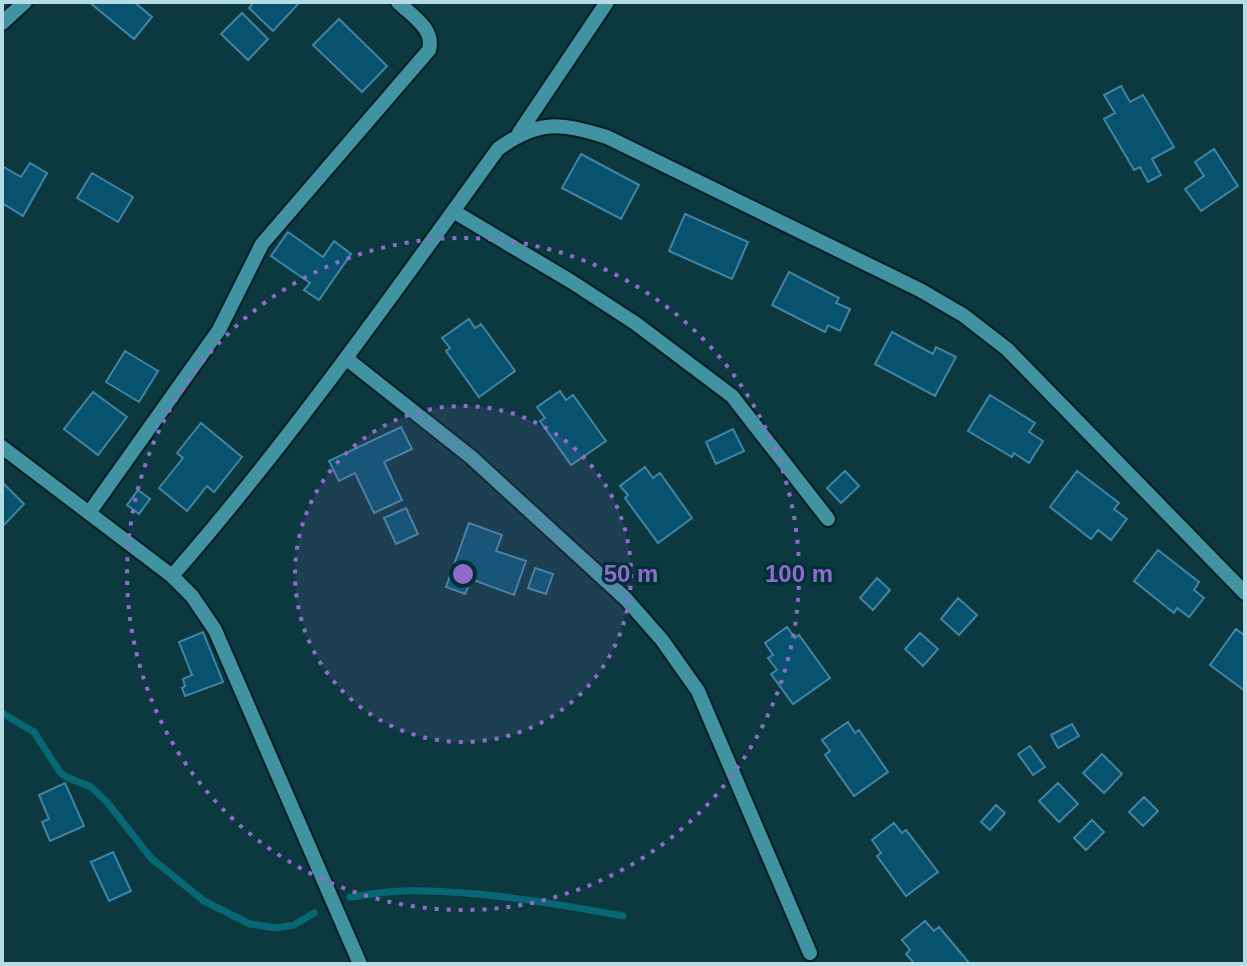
<svg xmlns="http://www.w3.org/2000/svg" width="1247" height="966" font-family="Arial,sans-serif">
<rect width="100%" height="100%" fill="#0c3940"/>
<g fill="none" stroke-linecap="round" stroke-linejoin="round">
<!-- stream -->
<path stroke="#076774" stroke-width="7" d="M 2,713 L 34,732 L 60,772 L 66,777 L 91,787 L 107,802 L 151,858 L 204,901 L 250,924 L 276,928 L 294,925 L 314,913
M 350,897 C 366,895 383,892 400,891 C 472,889 552,903 623,916"/>
</g>
<!-- building -->
<path fill="#07526e" stroke="#4284a2" stroke-width="2" d="M 89,2 L 134,2 L 152,17 L 134,39 Z
M 254,2 L 300,2 L 273,31 L 249,8 Z
M 242,13 L 268,39 L 248,60 L 221,34 Z
M 339,19 L 387,66 L 362,92 L 313,45 Z
M 1121,86 L 1130,102 L 1143,95 L 1174,147 L 1152,159 L 1161,175 L 1148,182 L 1140,167 L 1134,170 L 1104,119 L 1115,113 L 1104,95 Z
M 1214,149 L 1238,186 L 1201,211 L 1185,189 L 1204,176 L 1195,162 Z
M 581,154 L 639,185 L 621,219 L 562,188 Z
M 30,163 L 47,173 L 23,216 L 2,203 L 2,166 L 21,177 Z
M 92,173 L 133,197 L 118,222 L 77,198 Z
M 685,214 L 748,242 L 732,279 L 669,251 Z
M 288,232 L 323,257 L 334,241 L 351,254 L 319,300 L 304,290 L 310,283 L 271,256 Z
M 789,272 L 839,298 L 836,303 L 850,309 L 840,331 L 828,325 L 825,332 L 772,305 Z
M 469,319 L 475,328 L 481,324 L 515,371 L 479,397 L 446,351 L 450,348 L 442,338 Z
M 892,332 L 933,354 L 936,347 L 956,357 L 935,396 L 875,364 Z
M 125,351 L 158,371 L 139,402 L 106,382 Z
M 560,391 L 566,400 L 573,395 L 606,441 L 571,465 L 540,421 L 545,418 L 537,407 Z
M 93,392 L 127,417 L 98,455 L 64,429 Z
M 990,395 L 1035,423 L 1029,432 L 1043,441 L 1029,463 L 1014,453 L 1012,457 L 968,431 Z
M 201,423 L 242,457 L 214,492 L 207,486 L 187,511 L 159,488 L 183,458 L 177,453 Z
M 401,427 L 412,449 L 384,462 L 402,500 L 374,513 L 355,473 L 339,481 L 329,461 Z
M 733,429 L 744,451 L 716,464 L 706,442 Z
M 645,467 L 653,478 L 660,473 L 692,518 L 658,543 L 625,498 L 628,495 L 620,486 Z
M 845,471 L 859,486 L 841,503 L 827,488 Z
M 1077,471 L 1119,503 L 1114,509 L 1127,519 L 1111,540 L 1098,530 L 1091,539 L 1050,507 Z
M 2,482 L 24,504 L 2,527 Z
M 138,490 L 150,499 L 139,514 L 127,505 Z
M 406,508 L 418,534 L 396,544 L 384,518 Z
M 469,523 L 502,535 L 496,551 L 526,561 L 514,595 L 471,579 L 465,594 L 446,587 Z
M 1158,550 L 1199,582 L 1194,590 L 1204,598 L 1189,617 L 1177,608 L 1174,613 L 1134,581 Z
M 535,568 L 553,574 L 546,594 L 528,588 Z
M 877,578 L 890,590 L 873,610 L 860,598 Z
M 958,598 L 977,615 L 959,635 L 941,619 Z
M 787,627 L 795,638 L 799,635 L 830,678 L 793,704 L 771,674 L 777,670 L 768,658 L 773,655 L 765,643 Z
M 1236,629 L 1245,636 L 1245,691 L 1210,665 Z
M 203,632 L 223,682 L 185,696 L 182,688 L 185,686 L 183,679 L 192,675 L 179,642 Z
M 920,633 L 938,649 L 923,666 L 905,649 Z
M 848,722 L 855,733 L 859,730 L 888,772 L 854,796 L 825,755 L 830,751 L 822,740 Z
M 1072,724 L 1079,736 L 1058,748 L 1051,735 Z
M 1030,746 L 1045,767 L 1033,775 L 1018,754 Z
M 1102,754 L 1122,774 L 1104,793 L 1083,773 Z
M 65,783 L 84,826 L 50,841 L 42,822 L 49,819 L 39,795 Z
M 1058,783 L 1078,804 L 1059,822 L 1039,801 Z
M 1144,797 L 1158,811 L 1143,826 L 1129,812 Z
M 996,805 L 1005,813 L 990,830 L 981,822 Z
M 1092,820 L 1104,832 L 1086,850 L 1074,838 Z
M 894,823 L 902,833 L 906,830 L 938,872 L 906,896 L 877,856 L 881,853 L 872,840 Z
M 113,852 L 131,891 L 109,901 L 91,862 Z
M 925,921 L 934,931 L 939,927 L 970,964 L 915,964 L 906,954 L 910,950 L 902,940 Z"/>
<g fill="none" stroke-linecap="round" stroke-linejoin="round">
<defs>
<path id="minor" d="M 2,23 L 25,2
M 519,133 L 607,2
M 453,211 L 572,282 L 635,323 L 732,396 L 828,519
M 347,359 L 471,457 L 626,599 L 662,640 L 698,691 L 810,953
M 2,447 L 172,576 L 192,596 L 215,630 L 360,964
M 89,513 L 219,330 L 262,244 L 429,50 C 435,29 412,16 398,2
M 172,576 C 290,441 393,294 498,149 C 539,119 561,123 607,137 L 920,290 L 963,315 L 1007,349 L 1245,593"/>
</defs>
<!-- minor casing -->
<use href="#minor" stroke="#051e23" stroke-width="18"/>
<!-- minor -->
<use href="#minor" stroke="#4193a1" stroke-width="14"/>
</g>
<!-- distance rings -->
<circle cx="463" cy="574" r="168" fill="#906acc" fill-opacity=".12"/>
<g fill="none" stroke="#906acc" stroke-width="4" stroke-dasharray="4 8">
<circle cx="463" cy="574" r="168"/>
<circle cx="463" cy="574" r="336"/>
</g>
<circle cx="463" cy="574" r="12" fill="#906acc" stroke="#002f36" stroke-width="4"/>
<g font-size="24" text-anchor="middle" font-weight="bold" fill="#906acc" stroke="#002f36" stroke-width="6" stroke-linejoin="round" paint-order="stroke">
<text x="631" y="582">50 m</text>
<text x="799" y="582">100 m</text>
</g>
<!-- border -->
<rect width="1247" height="966" fill="none" stroke="#b6dce3" stroke-width="8"/>
</svg>
